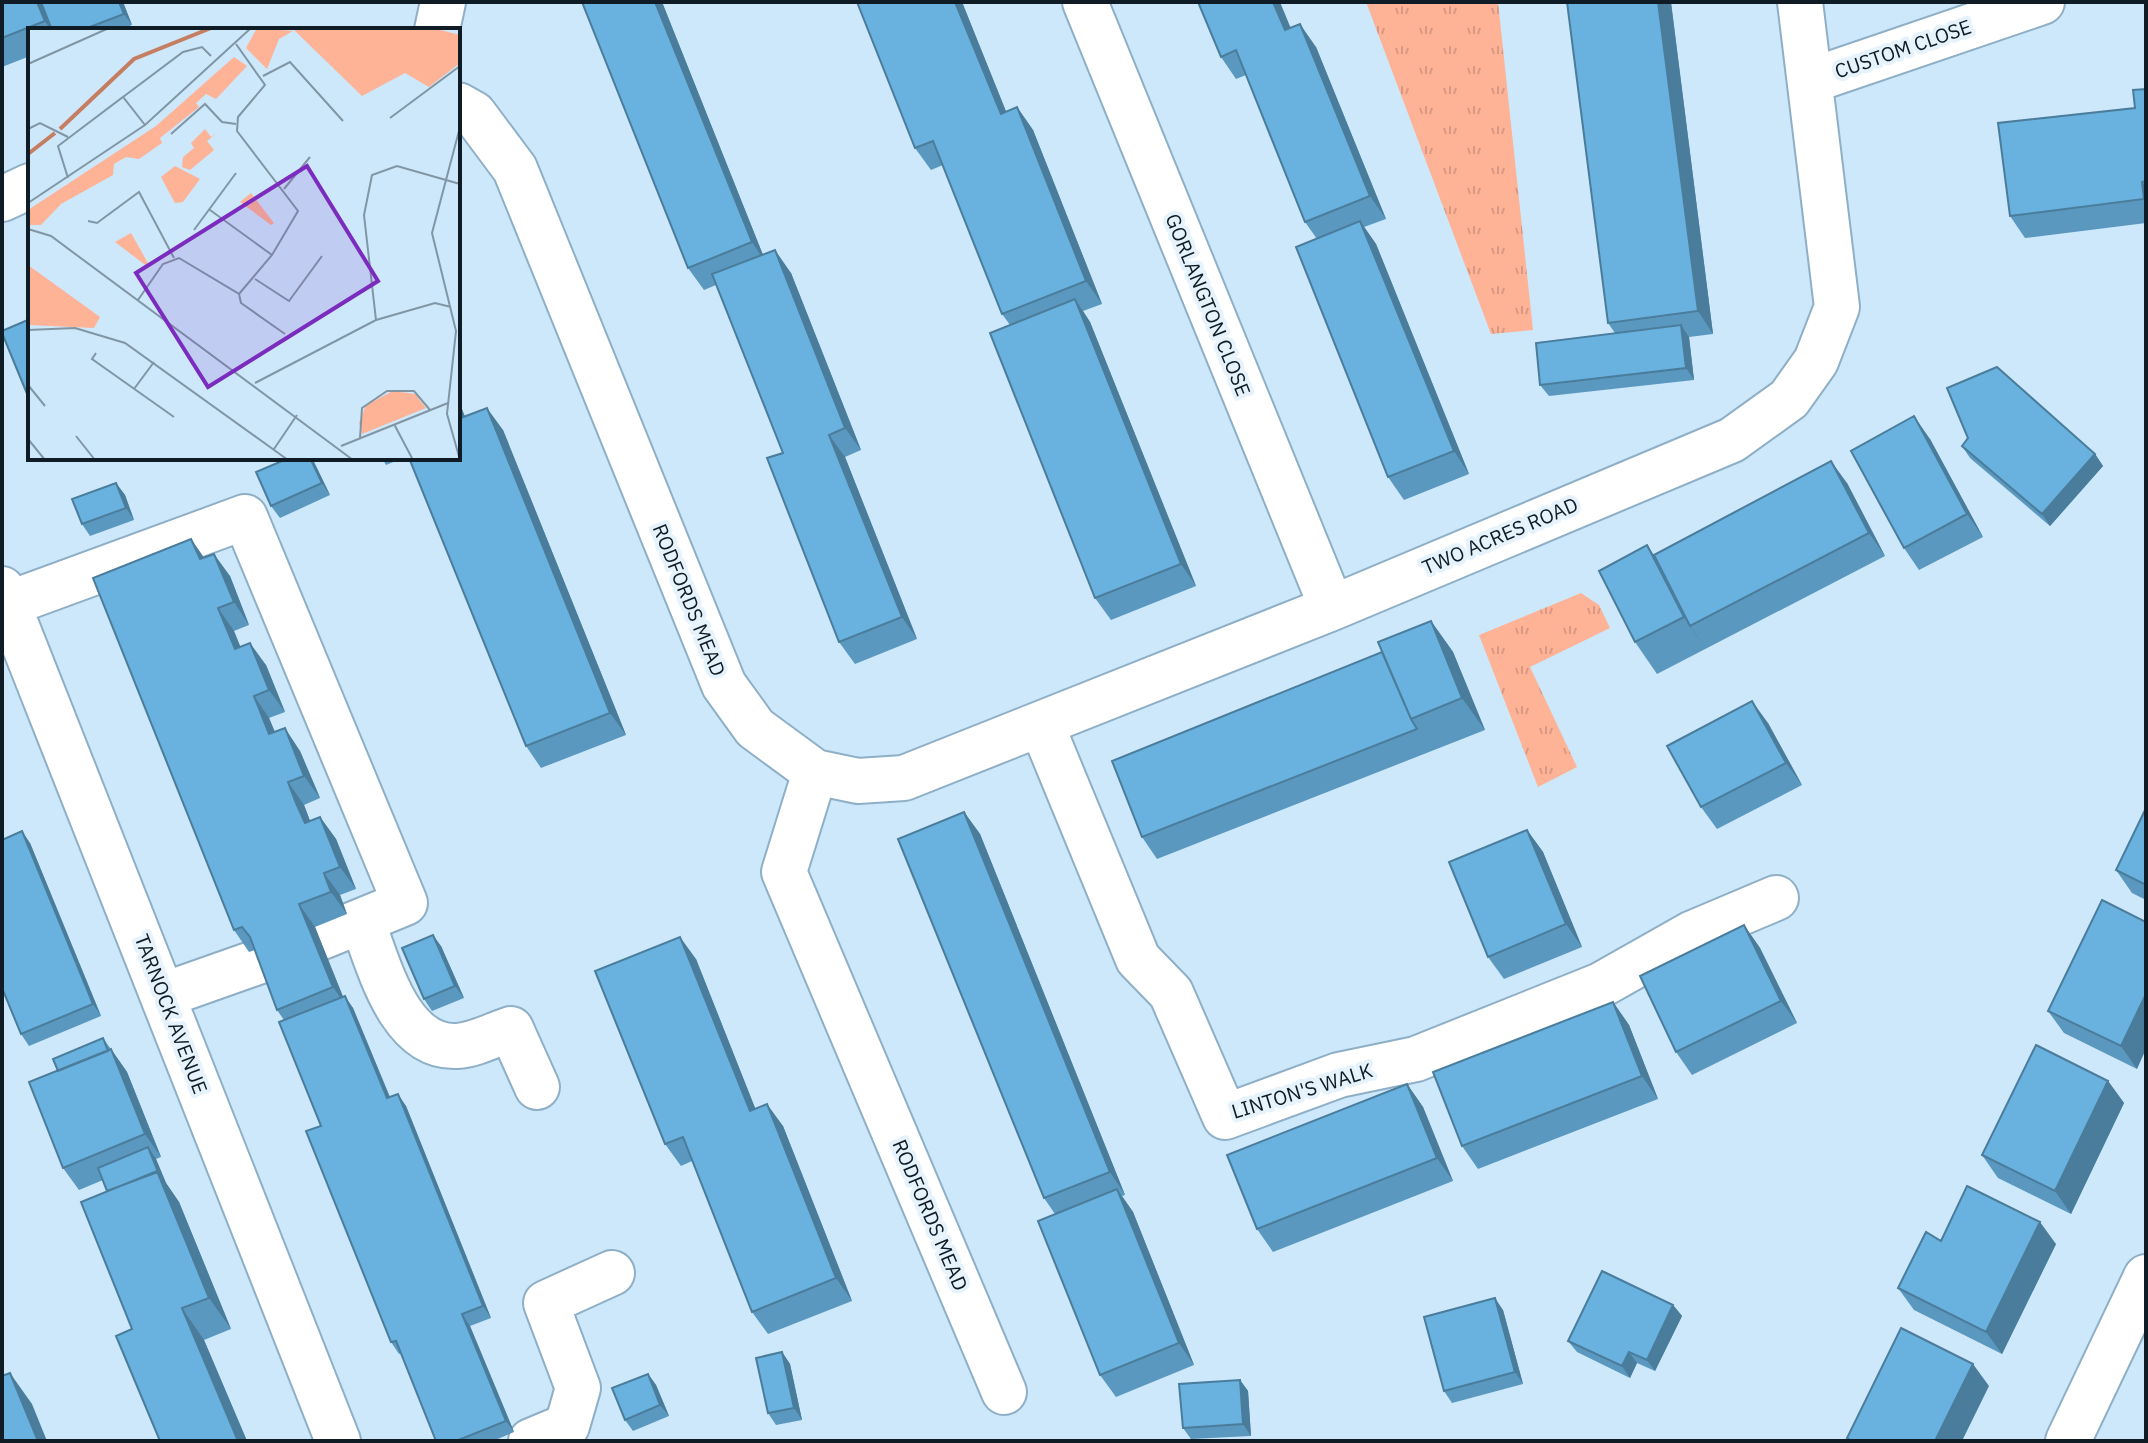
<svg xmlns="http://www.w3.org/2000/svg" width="2148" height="1443" font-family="'IBM Plex Sans',sans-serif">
<defs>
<pattern id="grass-tufts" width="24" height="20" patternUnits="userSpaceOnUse" patternTransform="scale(2)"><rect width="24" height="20" fill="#feb296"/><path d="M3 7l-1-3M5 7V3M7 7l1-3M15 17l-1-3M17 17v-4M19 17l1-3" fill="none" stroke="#d89881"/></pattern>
</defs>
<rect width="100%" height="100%" fill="#cde8fb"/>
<!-- grass -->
<path fill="url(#grass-tufts)" d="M 1366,2 L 1498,2 L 1533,330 L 1491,334 Z
M 1581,593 L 1599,605 L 1610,628 L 1530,667 L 1577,767 L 1538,787 L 1479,635 Z"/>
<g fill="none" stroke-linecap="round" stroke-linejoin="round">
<defs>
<path id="minor" d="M 1085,2 L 1332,608
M 437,30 L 443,2
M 1810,81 L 2042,2
M 458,105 L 474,114 L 515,169 L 724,685 L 755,728 L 815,772 L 784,872 L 1004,1392
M 2,199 L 30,186
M 2,589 L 338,1441
M 8,604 L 245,517 L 405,903 L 322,937
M 1042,726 L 1138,959 L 1171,993 L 1225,1117 L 1339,1075 L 1416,1059 L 1601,985 L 1693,933 L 1776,898
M 815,772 L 858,781 L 904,778 L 1332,608 L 1732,440 L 1789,399 L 1816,361 L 1837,307 L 1800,2
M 362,921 C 379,965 399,1049 457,1046 C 475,1045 495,1034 511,1029 L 537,1087
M 164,995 L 266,959
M 531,1441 L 567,1426 L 578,1388 L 546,1303 L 612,1273
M 2068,1441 L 2146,1277"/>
</defs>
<!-- minor casing -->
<use href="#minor" stroke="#8eafc6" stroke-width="48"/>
<!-- minor -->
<use href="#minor" stroke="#fff" stroke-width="44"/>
</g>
<!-- wall -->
<path fill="#5a98bf" d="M 2,2 L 123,2 L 132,25 L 120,30 L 30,30 L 30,56 L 2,67 Z
M 582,2 L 662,2 L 763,255 L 791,273 L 861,450 L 845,457 L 917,639 L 855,664 L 839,642 L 783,453 L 716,285 L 704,290 L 688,268 Z
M 962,2 L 1006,112 L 1017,107 L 1033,130 L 1102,304 L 1083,311 L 1090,322 L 1196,586 L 1111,620 L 1095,598 L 1010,325 L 1002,314 L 943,165 L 931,170 L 915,148 Z
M 1567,2 L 1671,2 L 1713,334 L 1689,337 L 1694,380 L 1549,396 L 1540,385 L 1615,333 L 1608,323 Z
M 1290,28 L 1316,47 L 1386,219 L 1364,227 L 1376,244 L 1469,474 L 1404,500 L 1388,477 L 1317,239 L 1305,222 L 1246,75 L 1236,79 L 1221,57 Z
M 2146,89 L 2146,223 L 2025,238 L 2010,216 L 2135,108 Z
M 458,399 L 465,417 L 503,430 L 626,735 L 541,768 L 526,746 L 458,458 Z
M 1968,438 L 2095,454 L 2103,466 L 2050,526 L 1970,458 L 1962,446 Z
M 1930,439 L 1983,537 L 1919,570 L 1904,548 Z
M 382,458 L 403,458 L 386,465 Z
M 314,462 L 330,495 L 280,518 L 271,506 Z
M 116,483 L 125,495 L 134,520 L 90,536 L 82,524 Z
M 1847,483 L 1885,556 L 1657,674 L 1635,642 L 1654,555 Z
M 191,539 L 204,558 L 230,576 L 249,625 L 234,631 L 240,646 L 266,665 L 285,712 L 269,718 L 275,732 L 300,751 L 320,798 L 304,805 L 310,821 L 320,817 L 336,839 L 356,889 L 340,895 L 347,914 L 315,927 L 343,997 L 353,1008 L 390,1097 L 406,1106 L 491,1318 L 470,1326 L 514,1432 L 493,1441 L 436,1441 L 401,1353 L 399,1354 L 391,1342 L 321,1126 L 284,1020 L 277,1010 L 255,950 L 249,952 L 234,930 Z
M 1431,621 L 1453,652 L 1485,730 L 1157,859 L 1142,837 L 1382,652 Z
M 1768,723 L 1802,785 L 1717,829 L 1701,807 Z
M 2146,808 L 2146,900 L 2132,893 L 2116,870 Z
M 964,812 L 980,834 L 1125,1195 L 1122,1196 L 1133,1212 L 1194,1365 L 1116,1397 L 1100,1375 L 1055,1214 L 1044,1198 Z
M 1527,830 L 1543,852 L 1582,947 L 1504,979 L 1488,957 Z
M 30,843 L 101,1016 L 29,1046 L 21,1034 Z
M 2102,900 L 2137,1069 L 2064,1033 L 2048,1011 Z
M 1744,925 L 1760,948 L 1797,1023 L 1692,1075 L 1676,1052 Z
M 441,946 L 464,998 L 432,1011 L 424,999 Z
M 696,959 L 755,1108 L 783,1126 L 852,1301 L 768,1334 L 752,1312 L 692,1161 L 681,1166 L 665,1144 Z
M 1613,1002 L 1629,1025 L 1658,1099 L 1478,1169 L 1462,1146 Z
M 103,1038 L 127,1072 L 161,1157 L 156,1159 L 166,1183 L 179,1202 L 231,1329 L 204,1340 L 247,1441 L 160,1441 L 132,1329 L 107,1191 L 103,1180 L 79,1190 L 63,1168 L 58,1071 Z
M 2108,1081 L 2124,1103 L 2071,1214 L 1998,1178 L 1982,1155 Z
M 1407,1084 L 1423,1107 L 1453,1181 L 1273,1252 L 1257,1229 Z
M 1941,1241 L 2056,1244 L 2002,1354 L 1914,1310 L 1898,1288 Z
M 1673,1305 L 1682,1316 L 1655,1371 L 1637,1363 L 1630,1378 L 1577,1352 L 1568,1341 Z
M 1503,1310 L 1523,1384 L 1452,1403 L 1444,1391 Z
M 782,1352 L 790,1364 L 802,1420 L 776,1425 L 768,1413 Z
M 648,1374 L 656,1385 L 669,1416 L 633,1431 L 625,1420 Z
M 1240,1380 L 1248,1391 L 1251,1436 L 1191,1439 L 1183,1428 Z"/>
<!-- shaded-wall -->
<path fill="#4a7c9b" d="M 37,2 L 44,2 L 55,30 L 51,30 L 45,21 Z
M 119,2 L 123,2 L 132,25 L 124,14 Z
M 655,2 L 662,2 L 767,265 L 752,242 Z
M 955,2 L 962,2 L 1016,136 L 1001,114 Z
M 1273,2 L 1280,2 L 1301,53 L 1285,30 Z
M 1658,2 L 1671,3 L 1713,334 L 1698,311 Z
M 1300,24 L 1316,47 L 1386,219 L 1370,196 Z
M 1017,107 L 1033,130 L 1102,304 L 1086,281 Z
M 2142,182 L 2146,187 L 2146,201 L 2144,199 Z
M 1360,221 L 1376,244 L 1469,474 L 1454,451 Z
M 775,250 L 791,273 L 861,450 L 845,428 Z
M 1075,299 L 1090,322 L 1196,586 L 1181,564 Z
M 1681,325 L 1689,337 L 1694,380 L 1686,368 Z
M 458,399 L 471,432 L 458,413 Z
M 487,408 L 503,430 L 626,735 L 610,713 Z
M 1914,416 L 1930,439 L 1983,537 L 1967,514 Z
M 829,435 L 845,457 L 917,639 L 902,617 Z
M 2095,454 L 2103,466 L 2050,526 L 2042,514 Z
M 310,458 L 312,458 L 314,462 L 330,495 L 322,483 Z
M 1831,461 L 1847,483 L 1885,556 L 1869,533 Z
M 116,483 L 125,495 L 134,520 L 126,508 Z
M 191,539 L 207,562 L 200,559 Z
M 1647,545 L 1669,577 L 1690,626 L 1706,648 L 1684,617 Z
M 214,554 L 230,576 L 249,625 L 234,602 Z
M 218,608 L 234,631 L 250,671 L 235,649 Z
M 1431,621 L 1453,652 L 1485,730 L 1462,698 Z
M 250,643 L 266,665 L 285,712 L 269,690 Z
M 254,696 L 269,718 L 285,757 L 269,734 Z
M 1752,701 L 1768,723 L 1802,785 L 1786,763 Z
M 285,728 L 300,751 L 320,798 L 304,776 Z
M 288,782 L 304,805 L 312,826 L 305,823 Z
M 964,812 L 980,834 L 1125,1195 L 1110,1172 Z
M 320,817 L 336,839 L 356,889 L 340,867 Z
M 1527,830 L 1543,852 L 1582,947 L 1566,924 Z
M 22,831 L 30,843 L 101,1016 L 93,1004 Z
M 324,873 L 340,895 L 347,914 L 331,892 Z
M 299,904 L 315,927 L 348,1009 L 333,987 Z
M 1744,925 L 1760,948 L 1797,1023 L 1781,1001 Z
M 433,935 L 441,946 L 464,998 L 455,986 Z
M 680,937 L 696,959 L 765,1133 L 750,1111 Z
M 2146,994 L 2146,1049 L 2137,1069 L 2121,1046 Z
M 345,996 L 353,1008 L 395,1110 L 387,1098 Z
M 1613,1002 L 1629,1025 L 1658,1099 L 1642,1076 Z
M 111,1049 L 127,1072 L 161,1157 L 145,1134 Z
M 2108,1081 L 2124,1103 L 2071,1214 L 2055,1191 Z
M 1407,1084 L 1423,1107 L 1453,1181 L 1437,1158 Z
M 398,1094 L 406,1106 L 491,1318 L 483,1306 Z
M 767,1104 L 783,1126 L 852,1301 L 836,1278 Z
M 148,1147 L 156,1159 L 166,1183 L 179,1202 L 231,1329 L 209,1298 Z
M 1117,1189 L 1133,1212 L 1194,1365 L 1179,1343 Z
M 2040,1222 L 2056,1244 L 2002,1354 L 1986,1332 Z
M 1495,1298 L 1503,1310 L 1523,1384 L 1515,1372 Z
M 1673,1305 L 1682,1316 L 1655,1371 L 1647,1360 Z
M 182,1308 L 204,1340 L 247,1441 L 238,1441 Z
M 462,1314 L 470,1326 L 514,1432 L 506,1421 Z
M 782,1352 L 790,1364 L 802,1420 L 794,1408 Z
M 1629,1352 L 1637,1363 L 1630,1378 L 1622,1366 Z
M 1973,1364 L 1989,1386 L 1962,1441 L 1935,1441 Z
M 10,1373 L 32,1404 L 47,1441 L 38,1441 Z
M 648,1374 L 656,1385 L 669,1416 L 660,1405 Z
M 1240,1380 L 1248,1391 L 1251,1436 L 1243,1424 Z"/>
<!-- building -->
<path fill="#69b1de" stroke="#4a7c9b" stroke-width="2" d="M 2,2 L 37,2 L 45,21 L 2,38 Z
M 41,2 L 119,2 L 124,14 L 82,30 L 52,30 Z
M 582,2 L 655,2 L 752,242 L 688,268 Z
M 857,2 L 955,2 L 1001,114 L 1017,107 L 1086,281 L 1002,314 L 933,141 L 915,148 Z
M 1198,2 L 1273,2 L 1285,30 L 1300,24 L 1370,196 L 1305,222 L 1236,50 L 1221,57 Z
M 1567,2 L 1658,2 L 1698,311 L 1608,323 Z
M 2146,89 L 2146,181 L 2142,182 L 2144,199 L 2010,216 L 1998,123 L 2135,108 L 2133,90 Z
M 1360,221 L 1454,451 L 1388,477 L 1296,247 Z
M 775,250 L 845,428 L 829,435 L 902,617 L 839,642 L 767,458 L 783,453 L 712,274 Z
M 1075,299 L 1181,564 L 1095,598 L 990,333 Z
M 30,319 L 30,401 L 2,333 L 2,331 Z
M 1681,325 L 1686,368 L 1540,385 L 1536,343 Z
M 1997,367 L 2095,454 L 2042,514 L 1962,446 L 1968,438 L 1947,388 Z
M 487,408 L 610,713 L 526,746 L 409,458 L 458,458 L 458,419 Z
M 1914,416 L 1967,514 L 1904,548 L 1851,451 Z
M 289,458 L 310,458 L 322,483 L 271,506 L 256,472 Z
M 1831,461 L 1869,533 L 1690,626 L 1654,555 Z
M 116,483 L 126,508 L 82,524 L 72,499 Z
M 191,539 L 200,559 L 214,554 L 234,602 L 218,608 L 235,649 L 250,643 L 269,690 L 254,696 L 269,734 L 285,728 L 304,776 L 288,782 L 296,803 L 305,823 L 320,817 L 340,867 L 324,873 L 331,892 L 299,904 L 333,987 L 277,1010 L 250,937 L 242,927 L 234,930 L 93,578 Z
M 1647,545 L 1684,617 L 1635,642 L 1599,571 Z
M 1431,621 L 1462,698 L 1411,719 L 1378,642 Z
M 1382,652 L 1411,719 L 1417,729 L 1142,837 L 1112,761 Z
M 1752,701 L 1786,763 L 1701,807 L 1667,746 Z
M 2146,808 L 2146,885 L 2116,870 Z
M 964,812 L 1110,1172 L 1044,1198 L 898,839 Z
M 1527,830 L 1566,924 L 1488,957 L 1449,862 Z
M 22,831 L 93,1004 L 21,1034 L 2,988 L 2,840 Z
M 2102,900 L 2146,922 L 2146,994 L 2121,1046 L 2048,1011 Z
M 1744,925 L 1781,1001 L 1676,1052 L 1640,976 Z
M 433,935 L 455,986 L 424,999 L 402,948 Z
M 680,937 L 750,1111 L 767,1104 L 836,1278 L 752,1312 L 683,1137 L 665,1144 L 595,971 Z
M 345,996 L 387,1098 L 398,1094 L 483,1306 L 462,1314 L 506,1421 L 456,1441 L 436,1441 L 396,1341 L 391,1342 L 306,1131 L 321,1126 L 279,1022 Z
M 1613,1002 L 1642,1076 L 1462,1146 L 1433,1072 Z
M 103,1038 L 108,1051 L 58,1071 L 53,1059 Z
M 2036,1045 L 2108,1081 L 2055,1191 L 1982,1155 Z
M 111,1049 L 145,1134 L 63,1168 L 29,1082 Z
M 1407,1084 L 1437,1158 L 1257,1229 L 1227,1155 Z
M 148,1147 L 158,1172 L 107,1191 L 98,1168 Z
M 157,1171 L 209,1298 L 182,1308 L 238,1441 L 160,1441 L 116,1336 L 132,1329 L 81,1202 Z
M 1967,1186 L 2040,1222 L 1986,1332 L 1898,1288 L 1926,1232 L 1941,1241 Z
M 1117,1189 L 1179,1343 L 1100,1375 L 1038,1221 Z
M 1602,1271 L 1673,1305 L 1647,1360 L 1629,1352 L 1622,1366 L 1568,1341 Z
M 1495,1298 L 1515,1372 L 1444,1391 L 1424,1317 Z
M 1901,1328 L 1973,1364 L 1935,1441 L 1852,1441 L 1847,1438 Z
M 782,1352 L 794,1408 L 768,1413 L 756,1358 Z
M 10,1373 L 38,1441 L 2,1441 L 2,1376 Z
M 648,1374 L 660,1405 L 625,1420 L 612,1388 Z
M 1240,1380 L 1243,1424 L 1183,1428 L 1179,1384 Z"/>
<g text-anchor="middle" stroke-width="8" stroke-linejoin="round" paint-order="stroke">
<!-- street labels -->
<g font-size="20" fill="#0f1c25" stroke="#e6f3fd">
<text transform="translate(1903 49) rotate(-19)" y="7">CUSTOM CLOSE</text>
<text transform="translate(1208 305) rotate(68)" y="7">GORLANGTON CLOSE</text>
<text transform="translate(1500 536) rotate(-23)" y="7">TWO ACRES ROAD</text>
<text transform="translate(689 600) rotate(68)" y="7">RODFORDS MEAD</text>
<text transform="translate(171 1014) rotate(69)" y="7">TARNOCK AVENUE</text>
<text transform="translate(1302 1091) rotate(-17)" y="7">LINTON'S WALK</text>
<text transform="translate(930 1215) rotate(67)" y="7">RODFORDS MEAD</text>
</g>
</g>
<!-- overview -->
<g transform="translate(28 28)">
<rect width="432" height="432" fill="#cde8fb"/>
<path d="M 229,0 L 265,3 L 251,11 L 239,41 L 218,20 ZM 206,29 L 219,38 L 188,71 L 178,66 L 168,75 L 171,79 L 132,110 L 134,115 L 111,131 L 98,129 L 86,136 L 85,147 L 33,176 L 13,197 L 0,197 L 0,182 L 128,98 ZM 177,101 L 183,109 L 189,105 L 179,113 L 186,122 L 162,142 L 154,139 L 155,129 L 166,120 L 163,115 ZM 147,138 L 172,151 L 155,174 L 147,175 L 133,149 ZM 223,165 L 246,195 L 243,197 L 212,174 ZM 103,205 L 121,237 L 120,239 L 87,214 ZM 365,363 L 387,366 L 398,380 L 334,406 L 331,395 L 338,377 Z" fill="#feb296"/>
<path d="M 264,0 L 405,0 L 432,7 L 432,35 L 401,59 L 377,45 L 334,68 Z" fill="#feb296"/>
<path d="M 0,237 L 72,289 L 66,300 L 2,297 Z" fill="#feb296"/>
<path fill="none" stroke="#c67e63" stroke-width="4" d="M 32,101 L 106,31 L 183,0M 0,126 L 27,105"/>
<path fill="none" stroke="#8196a5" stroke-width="2" d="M 208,16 L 237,57 L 210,89 L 209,103 L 270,183 L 244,227 L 211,266M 0,36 L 81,0M 235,48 L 262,34 L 315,93M 95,69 L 155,24 L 174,19 L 183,28M 362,90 L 432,38M 0,101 L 12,95 L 40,109M 143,106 L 177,76 L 194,94 L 208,96M 40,150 L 30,118 L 95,69 L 117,97M 256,161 L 282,129M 0,175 L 117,97 L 223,0M 182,182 L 244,227M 60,193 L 69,195 L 111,164 L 146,230M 0,201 L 23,208 L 325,432M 166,202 L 208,145M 227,251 L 261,273 L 294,228M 110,272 L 135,236 L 151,230 L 211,266 L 213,275 L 257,306M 348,292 L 336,187 L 344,147 L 369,138 L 432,156M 0,302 L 47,300 L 97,315 L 260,432M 68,325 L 64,331 L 146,389M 227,355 L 348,292 L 407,275 L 423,279M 0,357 L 17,378M 106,361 L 126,334M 366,396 L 385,432M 48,408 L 67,432M 332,410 L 334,380 L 359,363 L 386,363 L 402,382M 0,411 L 17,432M 313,418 L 420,375M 246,421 L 269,387M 432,432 L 419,386 L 428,303 L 404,205 L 432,99"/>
<path fill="#7b2cbf" fill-opacity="0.15" stroke="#7b2cbf" stroke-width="4" d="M 279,138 L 350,253 L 180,359 L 108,245 Z"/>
<rect width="432" height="432" fill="none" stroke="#0f1c25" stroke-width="4"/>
</g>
<!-- border -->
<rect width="2148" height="1443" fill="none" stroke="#0f1c25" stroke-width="8"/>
</svg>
